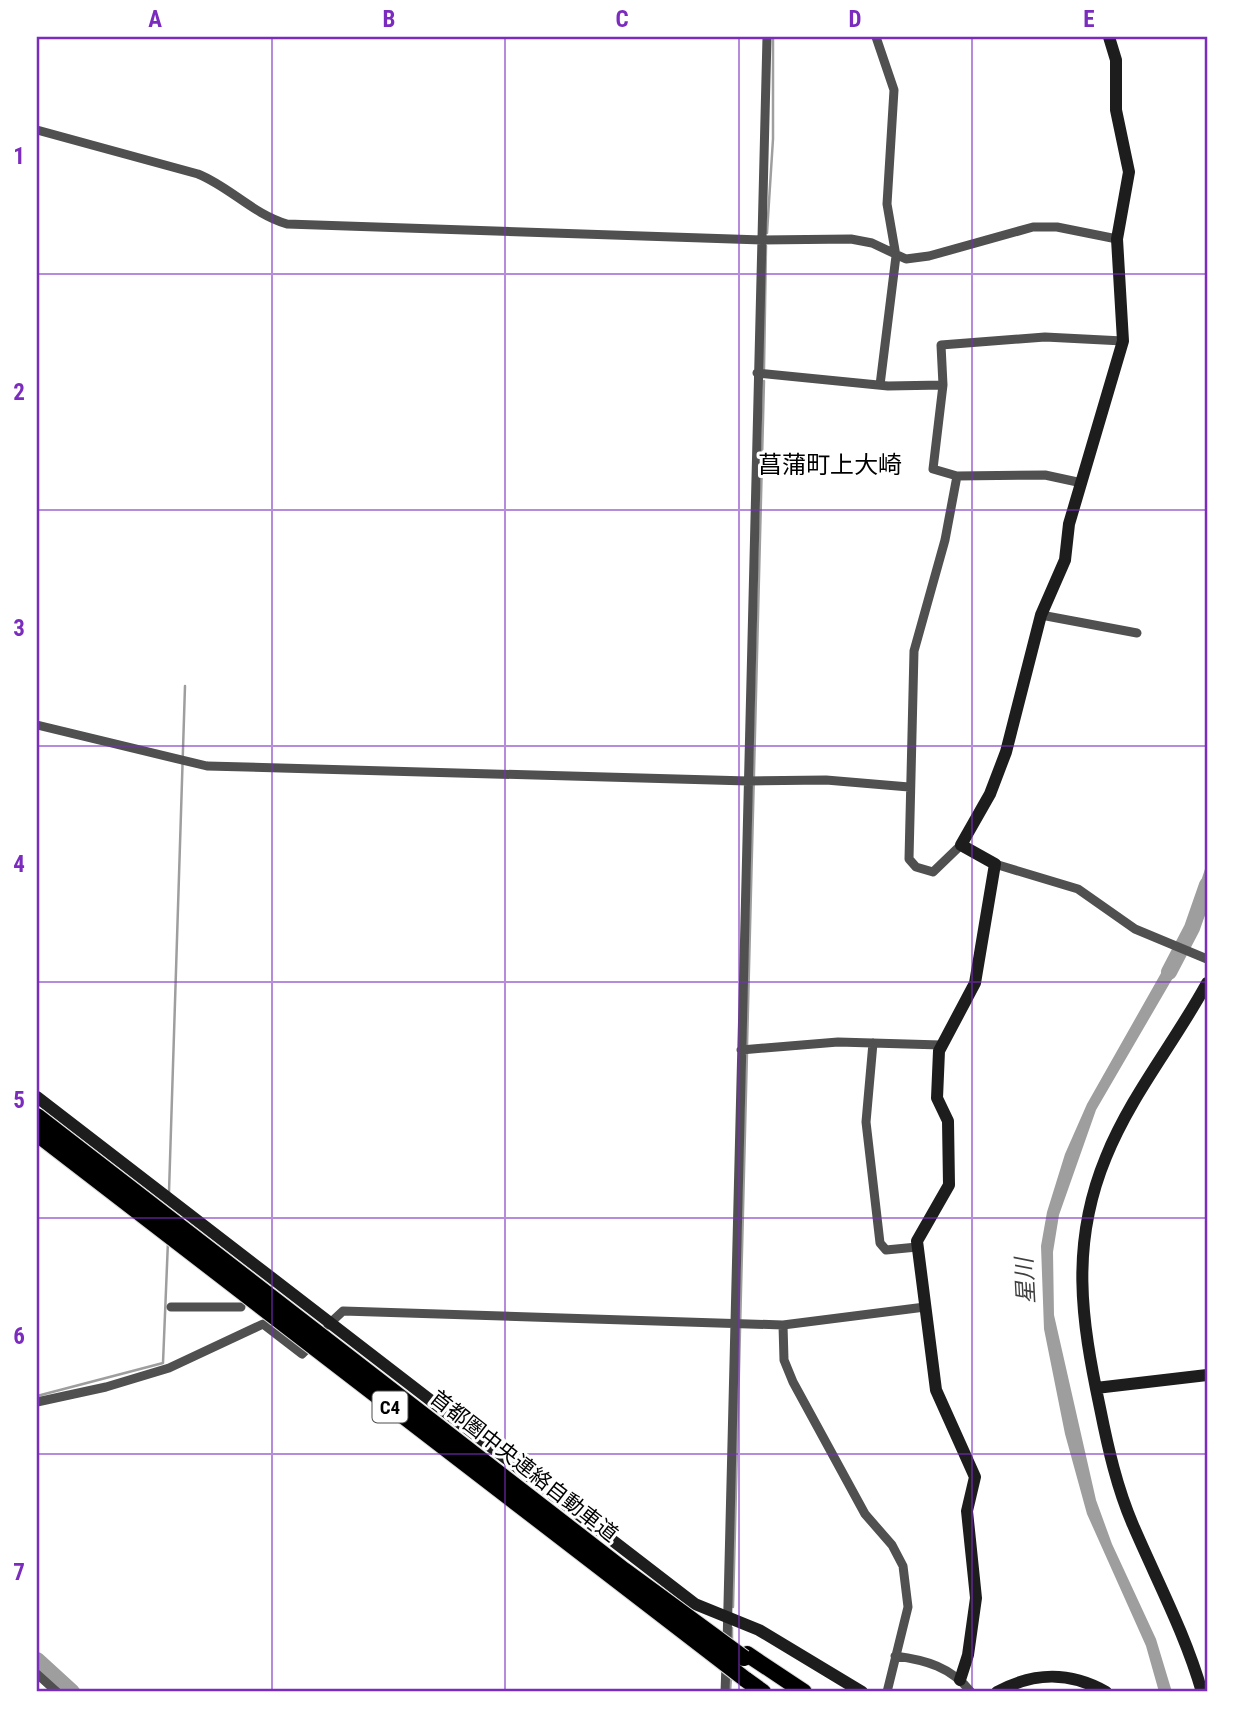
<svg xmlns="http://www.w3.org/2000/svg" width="1244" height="1729" font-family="'Roboto Condensed','Noto Sans JP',sans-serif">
<rect width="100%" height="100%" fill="#fff"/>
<!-- water -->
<path fill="#9e9e9e" d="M 1207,863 L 1207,910 L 1194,940 L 1183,935 Z
M 1173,952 L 1185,957 L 1096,1110 L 1059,1215 L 1053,1252 L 1054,1315 L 1096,1500 L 1112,1544 L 1156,1639 L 1172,1692 L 1159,1692 L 1146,1646 L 1087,1514 L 1065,1434 L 1044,1329 L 1041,1246 L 1047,1212 L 1065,1154 L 1087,1104 Z"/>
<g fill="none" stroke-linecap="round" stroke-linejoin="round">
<!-- stream -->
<path stroke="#9e9e9e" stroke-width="2.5" d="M 767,233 L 773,139 L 773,37
M 764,369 L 766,246
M 747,1046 L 764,381
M 169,1192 L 185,686
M 37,1396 L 163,1363 L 168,1241
M 733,1607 L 747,1052
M 732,1642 L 732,1628
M 730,1692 L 731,1677"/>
<!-- river -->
<path stroke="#9e9e9e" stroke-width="16" d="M 1169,972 L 1192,928 L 1207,885
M 37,1660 L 72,1692"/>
<defs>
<path id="highway" d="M 747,1654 L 804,1692
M 745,1679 L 763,1692"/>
</defs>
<!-- highway casing -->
<use href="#highway" stroke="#dbdbdb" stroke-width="18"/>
<!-- street -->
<path stroke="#505050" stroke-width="9" d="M 876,37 L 894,90 L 887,204 L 896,256 L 880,385
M 37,130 L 198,174 C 230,187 253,214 287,224 L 762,240 L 851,239 L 872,243 L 906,259 L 929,256 L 1033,227 L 1057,227 L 1117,239
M 757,373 L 888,386 L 943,385
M 957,476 L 945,540 L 914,651 L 909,859 L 916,867 L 933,872 L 961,845
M 1082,483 L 1045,475 L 957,476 L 933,469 L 943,385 L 941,345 L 1045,337 L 1123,341
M 1041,615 L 1137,633
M 37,725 L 207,766 L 748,781 L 826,780 L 909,787
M 995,864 L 1078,889 L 1135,929 L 1207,959
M 873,1043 L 866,1122 L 880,1243 L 886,1250 L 917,1247
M 741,1050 L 838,1042 L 941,1045
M 171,1307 L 241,1307
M 328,1325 L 343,1311 L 783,1325 L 925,1307
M 783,1325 L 784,1360 L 793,1382 L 865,1514 L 892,1545 L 903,1566 L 908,1607 L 887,1692
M 37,1402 L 106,1387 L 169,1368 L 263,1324 L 302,1354 L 312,1344
M 727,1644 L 767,37
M 895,1656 C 926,1660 951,1667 971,1692
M 37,1674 L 57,1692
M 725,1692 L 726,1665"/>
<!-- secondary -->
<path stroke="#1d1d1d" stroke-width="12" d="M 37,1097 L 695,1604 L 759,1630 L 862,1692
M 1096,1388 L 1207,1375
M 960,1680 L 968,1655 L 976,1598 L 967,1511 L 975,1477 L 936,1390 L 917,1241 L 949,1185 L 948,1121 L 937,1098 L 939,1051 L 975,983 L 995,864 L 961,845 L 990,794 L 1006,752 L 1041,615 L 1065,560 L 1069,524 L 1123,341 L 1117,239 L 1129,172 L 1116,110 L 1116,60 L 1109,37
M 997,1692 C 1034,1672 1069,1671 1106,1692
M 1202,1692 C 1185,1633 1157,1581 1133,1525 C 1117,1488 1108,1448 1100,1408 C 1081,1319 1070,1244 1106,1157 C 1131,1095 1175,1042 1207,983"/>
<!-- highway -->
<use href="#highway" stroke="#000" stroke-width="16"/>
<defs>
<path id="highway-bridge" d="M 37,1116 L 624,1570 L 744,1658
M 37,1134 L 745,1679"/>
</defs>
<!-- highway-bridge casing -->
<use href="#highway-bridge" stroke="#dbdbdb" stroke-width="18" stroke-linecap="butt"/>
<!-- highway-bridge -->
<use href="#highway-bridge" stroke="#000" stroke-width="16"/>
</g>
<!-- grid -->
<path fill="none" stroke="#7b2cbf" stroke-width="2" stroke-opacity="0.55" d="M 272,37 L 272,1692M 505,37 L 505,1692M 739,37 L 739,1692M 972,37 L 972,1692M 37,274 L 1207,274M 37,510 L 1207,510M 37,746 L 1207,746M 37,982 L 1207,982M 37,1218 L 1207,1218M 37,1454 L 1207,1454"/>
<g text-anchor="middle" stroke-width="6" stroke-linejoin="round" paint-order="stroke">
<!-- shield labels -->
<rect fill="#fff" stroke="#4c4c4c" stroke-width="2" x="372.5" y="1391.5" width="35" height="31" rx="5"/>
<g font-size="19" font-weight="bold" fill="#000">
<text x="390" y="1414">C4</text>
</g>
<!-- street labels -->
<g font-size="21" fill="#000" stroke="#fff">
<text transform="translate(524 1466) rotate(38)" y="7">首都圏中央連絡自動車道</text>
</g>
<!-- water labels -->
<g font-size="23" font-style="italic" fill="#3f3f3f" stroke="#fff">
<text transform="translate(1025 1281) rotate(-93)" y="8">星川</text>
</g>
<!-- quarter labels -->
<g font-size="24" fill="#000" stroke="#fff">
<text x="830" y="473">菖蒲町上大崎</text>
</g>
</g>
<!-- border -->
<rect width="1244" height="1729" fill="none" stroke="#ffffff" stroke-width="77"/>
<rect x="38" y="38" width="1168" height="1652" fill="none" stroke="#7b2cbf" stroke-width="2.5"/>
<g font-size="23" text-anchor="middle" font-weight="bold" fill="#7b2cbf">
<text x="155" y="27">A</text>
<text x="389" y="27">B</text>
<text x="622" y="27">C</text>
<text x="855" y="27">D</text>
<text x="1089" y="27">E</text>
<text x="19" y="164">1</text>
<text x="19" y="400">2</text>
<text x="19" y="636">3</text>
<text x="19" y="872">4</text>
<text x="19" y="1108">5</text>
<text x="19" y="1344">6</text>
<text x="19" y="1580">7</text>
</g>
</svg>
